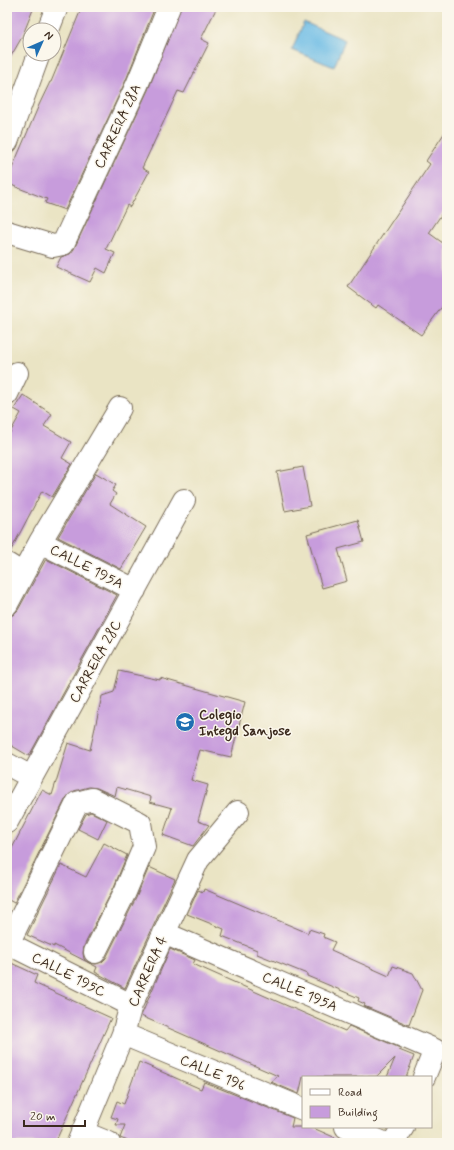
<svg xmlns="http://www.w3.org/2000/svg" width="454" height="1150" font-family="Mynerve,sans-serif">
<rect width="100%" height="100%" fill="#fbf7ec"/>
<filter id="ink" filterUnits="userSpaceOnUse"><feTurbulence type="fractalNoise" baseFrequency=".025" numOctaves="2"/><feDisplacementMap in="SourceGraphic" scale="8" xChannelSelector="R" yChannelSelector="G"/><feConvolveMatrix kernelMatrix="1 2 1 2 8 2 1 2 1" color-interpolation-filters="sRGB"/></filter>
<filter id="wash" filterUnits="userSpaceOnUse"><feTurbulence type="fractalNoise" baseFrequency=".012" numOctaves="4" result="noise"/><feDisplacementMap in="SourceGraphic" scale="16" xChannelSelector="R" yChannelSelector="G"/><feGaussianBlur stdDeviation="0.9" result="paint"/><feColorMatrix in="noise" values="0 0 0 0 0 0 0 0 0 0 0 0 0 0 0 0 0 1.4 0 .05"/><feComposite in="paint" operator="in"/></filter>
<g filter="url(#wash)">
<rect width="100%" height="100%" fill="#eae4c4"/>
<!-- water -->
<path fill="#6abbe5" stroke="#527282" d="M 304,22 L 345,40 L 334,67 L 292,50 Z"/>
<g id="blocks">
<!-- building -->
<path fill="#c79cdc" d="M 7,7 L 34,7 L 22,37 L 7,63 Z
M 82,7 L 155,7 L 126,80 L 65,210 L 45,203 L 47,199 L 16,187 L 7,183 L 7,180 L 39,105 L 50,82 L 51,82 Z
M 181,7 L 217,7 L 201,39 L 209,43 L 184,93 L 178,91 L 142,168 L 149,172 L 130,207 L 127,205 L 106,249 L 115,253 L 106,273 L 97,268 L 90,282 L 56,267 L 61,257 L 70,254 L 74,249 L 148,90 Z
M 447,129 L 447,206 L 429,233 L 447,246 L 447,300 L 421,335 L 378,305 L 376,308 L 348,287 L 430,164 L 426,161 Z
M 23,395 L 52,414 L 44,426 L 71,442 L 62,458 L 72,464 L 52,497 L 42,491 L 10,552 L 7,552 L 7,438 L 21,413 L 14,409 Z
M 303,467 L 310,506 L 285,511 L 277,472 Z
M 96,473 L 116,485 L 112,491 L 116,494 L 110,504 L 146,527 L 121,569 L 58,537 Z
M 358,520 L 364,542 L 338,549 L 347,581 L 322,588 L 307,534 Z
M 46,559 L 117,595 L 29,756 L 7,743 L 7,616 L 13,615 L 18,610 Z
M 119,671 L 160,680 L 160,678 L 245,702 L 231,757 L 200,750 L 191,780 L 208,785 L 198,821 L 209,825 L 193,846 L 163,835 L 172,808 L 150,802 L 151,797 L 117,787 L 115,796 L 97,788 L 89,787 L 74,791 L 66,798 L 14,903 L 7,899 L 7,858 L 42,790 L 52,795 L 68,743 L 90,750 L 102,696 L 114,692 Z
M 91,812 L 107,820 L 98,839 L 78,829 L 86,814 Z
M 104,843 L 127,855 L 114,887 L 84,946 L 83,953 L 84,959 L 89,963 L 96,964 L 102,962 L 106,958 L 136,898 L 149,867 L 175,879 L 125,988 L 95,972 L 97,967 L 54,945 L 54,947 L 27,935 L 61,865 L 86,877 Z
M 204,889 L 308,933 L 309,929 L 324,934 L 323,937 L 335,942 L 331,950 L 389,976 L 393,966 L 413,973 L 422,990 L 409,1025 L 364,1006 L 365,1004 L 358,1001 L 359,998 L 307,976 L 307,974 L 257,954 L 257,950 L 222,936 L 224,929 L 187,914 L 198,890 L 203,892 Z
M 170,949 L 195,960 L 193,964 L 274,1000 L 345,1031 L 349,1026 L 400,1048 L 399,1050 L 414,1056 L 406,1077 L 387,1077 L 395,1058 L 376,1077 L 303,1077 L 299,1094 L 271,1082 L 278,1076 L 141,1016 Z
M 7,961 L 37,975 L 34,983 L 111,1018 L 55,1143 L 7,1143 Z
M 139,1062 L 201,1089 L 204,1082 L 293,1118 L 291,1127 L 311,1127 L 347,1143 L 133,1143 L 120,1138 L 125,1125 L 116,1125 L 118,1119 L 111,1117 L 117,1101 L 124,1104 Z"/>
</g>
</g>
<g filter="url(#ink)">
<use href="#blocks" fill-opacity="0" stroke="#786b58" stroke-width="1"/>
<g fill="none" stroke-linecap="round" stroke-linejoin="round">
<defs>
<path id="street" d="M 48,30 L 57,7
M 7,142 L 39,54
M 7,232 L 53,246 L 63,244 L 137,85 L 169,7
M 7,394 L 17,373
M 40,542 L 135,590
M 7,564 L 23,574
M 7,604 L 40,542 L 120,408
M 7,764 L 31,777
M 7,822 L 184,500
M 164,933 L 435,1050 L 424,1077
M 7,943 L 131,1005
M 8,944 L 77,803 L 92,799 L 140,823 L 144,847 L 125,892 L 95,952
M 123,1034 L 303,1109
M 346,1127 L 384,1143
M 82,1132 L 109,1143
M 78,1143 L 123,1034 L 131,1005 L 198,860 L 238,812
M 393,1143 L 403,1127"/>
</defs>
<!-- street casing -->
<use href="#street" stroke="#786b58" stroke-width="24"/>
<!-- street -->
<use href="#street" stroke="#fff" stroke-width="22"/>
</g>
</g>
<!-- icons -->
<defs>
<symbol id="school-disc" viewBox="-11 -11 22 22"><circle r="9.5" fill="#1f6fb2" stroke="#fbf7ec"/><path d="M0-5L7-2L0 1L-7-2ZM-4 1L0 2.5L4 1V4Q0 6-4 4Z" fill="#fff"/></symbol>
</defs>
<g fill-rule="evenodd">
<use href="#school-disc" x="174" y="711" width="22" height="22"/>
</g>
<g text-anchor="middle" stroke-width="3" stroke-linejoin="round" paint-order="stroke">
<!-- street labels -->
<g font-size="14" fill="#3b2a1e" stroke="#fbf7ec">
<text transform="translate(117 126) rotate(-65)" y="5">CARRERA 28A</text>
<text transform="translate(87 566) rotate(27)" y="5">CALLE 195A</text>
<text transform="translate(95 661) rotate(-61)" y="5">CARRERA 28C</text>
<text transform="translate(147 971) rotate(-66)" y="5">CARRERA 4</text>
<text transform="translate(69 974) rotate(27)" y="5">CALLE 195C</text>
<text transform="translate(300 991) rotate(23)" y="5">CALLE 195A</text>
<text transform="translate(213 1072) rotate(23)" y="5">CALLE 196</text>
</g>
<!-- poi labels -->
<g font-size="14" font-weight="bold" fill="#3b2a1e" stroke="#fbf7ec" text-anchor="start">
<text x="199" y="719">Colegio<tspan x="199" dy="16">Integd Sanjose</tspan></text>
</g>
</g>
<!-- margin -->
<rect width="454" height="1150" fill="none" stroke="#fbf7ec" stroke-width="24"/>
<!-- legend -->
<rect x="302" y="1076" width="130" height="52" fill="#fbf7ec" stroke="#aea59a"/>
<rect x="310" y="1089" width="20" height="6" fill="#ffffff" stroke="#aea59a"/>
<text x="338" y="1096" font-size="12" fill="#3b2a1e">Road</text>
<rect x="310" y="1106" width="20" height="12" fill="#c79cdc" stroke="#aea59a"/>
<text x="338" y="1116" font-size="12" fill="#3b2a1e">Building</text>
<!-- north arrow -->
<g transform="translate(42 42) rotate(45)"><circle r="19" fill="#fbf7ec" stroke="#aea59a"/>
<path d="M0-3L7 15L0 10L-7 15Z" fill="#1f6fb2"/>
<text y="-6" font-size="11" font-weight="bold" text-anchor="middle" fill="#3b2a1e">N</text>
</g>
<!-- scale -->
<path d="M24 1120v6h61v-6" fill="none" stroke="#3b2a1e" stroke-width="2"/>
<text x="30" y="1120" font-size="12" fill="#3b2a1e" stroke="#fbf7ec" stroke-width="3" paint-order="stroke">20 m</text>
</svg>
